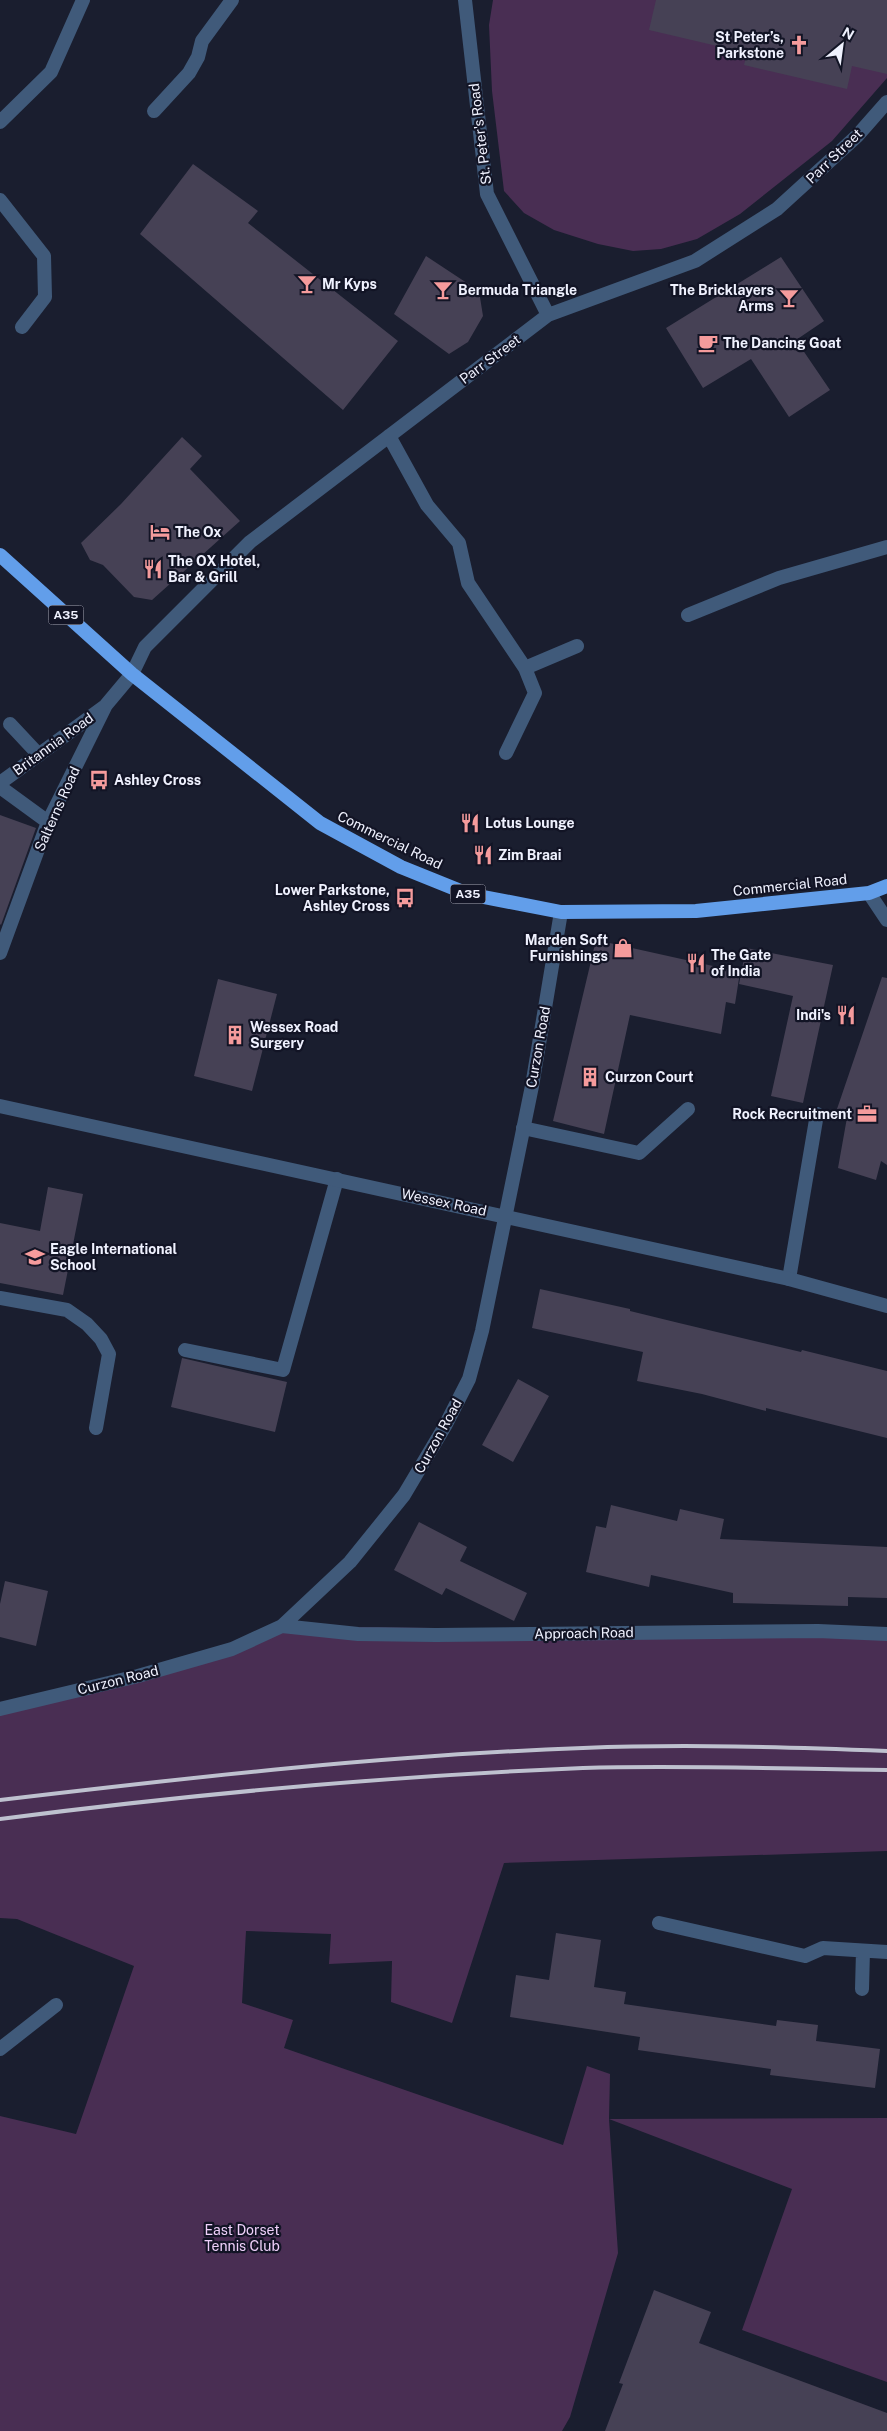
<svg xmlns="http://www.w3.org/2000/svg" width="887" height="2431" font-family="'Public Sans',sans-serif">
<rect width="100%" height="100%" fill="#1a1e2f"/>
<!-- green -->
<path fill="#492e53" d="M 493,0 L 887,0 L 887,78 L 832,141 L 740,214 L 697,239 L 661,249 L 633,251 L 598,244 L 554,230 L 524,213 L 504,191 L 492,91 L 489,25 Z
M 282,1626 L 887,1634 L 887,1851 L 504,1863 L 452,2023 L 391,2002 L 392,1961 L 329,1964 L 331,1934 L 246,1931 L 242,2003 L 293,2020 L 284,2048 L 563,2145 L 587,2066 L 610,2074 L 609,2119 L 887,2118 L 887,2382 L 742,2330 L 792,2189 L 609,2119 L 618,2253 L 570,2417 L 562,2431 L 0,2431 L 0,2116 L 76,2134 L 134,1966 L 17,1919 L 0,1918 L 0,1709 L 138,1676 Z"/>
<!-- building -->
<path fill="#464155" d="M 656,0 L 887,0 L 887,74 L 852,66 L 847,89 L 744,65 L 747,53 L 649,30 Z
M 193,164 L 258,211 L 248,223 L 398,341 L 343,410 L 140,234 Z
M 426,256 L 479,291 L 483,316 L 468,342 L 449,354 L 394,314 Z
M 781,257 L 824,321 L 796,340 L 830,390 L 789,417 L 751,359 L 703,388 L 666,328 Z
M 182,437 L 202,456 L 190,469 L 240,521 L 152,600 L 134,597 L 103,565 L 90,560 L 81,543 L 121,504 Z
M 0,815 L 36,828 L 1,925 L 0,924 Z
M 596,940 L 740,972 L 735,1004 L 726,1002 L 721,1034 L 630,1015 L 604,1134 L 553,1121 Z
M 746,948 L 833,965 L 803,1103 L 771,1096 L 793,996 L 739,984 Z
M 882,977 L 887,978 L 887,1165 L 881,1161 L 876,1180 L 838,1168 L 848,1112 L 837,1109 Z
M 218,979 L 277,994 L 252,1091 L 194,1076 Z
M 48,1187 L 83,1194 L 63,1295 L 0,1283 L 0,1223 L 40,1231 Z
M 540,1289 L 630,1309 L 630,1311 L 679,1323 L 801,1352 L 802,1350 L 887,1371 L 887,1438 L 766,1408 L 766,1411 L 702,1394 L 637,1381 L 643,1352 L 532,1328 Z
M 182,1358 L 287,1382 L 275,1432 L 171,1407 Z
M 518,1379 L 549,1396 L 513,1462 L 482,1445 Z
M 611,1505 L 677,1521 L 680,1509 L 724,1519 L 720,1539 L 887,1547 L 887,1598 L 848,1597 L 848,1606 L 733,1603 L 733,1593 L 651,1575 L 649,1587 L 586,1572 L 596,1526 L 606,1528 Z
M 419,1522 L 467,1547 L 460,1561 L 527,1593 L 514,1621 L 446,1588 L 442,1595 L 394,1570 Z
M 5,1581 L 48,1591 L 36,1646 L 0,1637 L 0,1604 Z
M 556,1933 L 601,1940 L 594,1987 L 626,1992 L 624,2004 L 776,2026 L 777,2020 L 818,2025 L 816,2041 L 880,2049 L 875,2088 L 770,2075 L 771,2069 L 638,2050 L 640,2037 L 510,2017 L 516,1975 L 549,1980 Z
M 654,2290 L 711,2312 L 699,2343 L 887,2413 L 887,2431 L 605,2431 L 623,2384 L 619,2383 Z"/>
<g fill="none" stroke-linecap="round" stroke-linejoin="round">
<!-- service -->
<path stroke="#405a7a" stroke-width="14" d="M 154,111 L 189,73 L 198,57 L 202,41 L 232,0
M 0,200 L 44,256 L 45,297 L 22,327
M 688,615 L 779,578 L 887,547
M 10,724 L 39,755
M 523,1128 L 639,1153 L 688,1109
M 789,1279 L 817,1114
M 0,1298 L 67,1310 L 87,1324 L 101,1339 L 109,1354 L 96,1428
M 185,1350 L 283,1370 L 337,1179
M 0,2049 L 56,2005"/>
<!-- minor -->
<path stroke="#405a7a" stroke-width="14" d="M 465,0 L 487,194 L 548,315
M 0,122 L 51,72 L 83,0
M 389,436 L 427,505 L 459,543 L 468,583 L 525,668 L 577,646
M 506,753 L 535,693 L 525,668
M 0,783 L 104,707
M 0,787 L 48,822
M 0,953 L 48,822 L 106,705 L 132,674 L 145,647 L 250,542 L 548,315 L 695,261 L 777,209 L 857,136 L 887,102
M 0,1106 L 789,1279 L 887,1306
M 282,1626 L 358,1634 L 436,1635 L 818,1631 L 887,1634
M 0,1709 L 138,1676 L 232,1649 L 282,1626 L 350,1562 L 404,1495 L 445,1426 L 469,1379 L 482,1331 L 532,1086 L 561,912
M 659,1923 L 805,1956 L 823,1948 L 887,1952
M 862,1989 L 863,1951"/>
<!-- tertiary -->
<path stroke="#405a7a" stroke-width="14" d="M 869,893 L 887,920"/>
<!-- trunk -->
<path stroke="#629eea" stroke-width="14" d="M 0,555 L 132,674 L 320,823 L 401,867 L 468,894 L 561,912 L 696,911 L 869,893 L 887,886"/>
<!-- rail -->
<path stroke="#bec1cf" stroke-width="4" d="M 0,1800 C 194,1777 388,1755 583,1748 C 684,1744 786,1747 887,1751
M 0,1819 C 194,1794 388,1776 583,1768 C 684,1765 786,1769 887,1770"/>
</g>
<!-- icons -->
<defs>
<symbol id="church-bare" viewBox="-9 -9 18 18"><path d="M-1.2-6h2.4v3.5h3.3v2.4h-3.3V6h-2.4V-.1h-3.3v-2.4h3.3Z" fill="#f59b9c" stroke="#121425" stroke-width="2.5" paint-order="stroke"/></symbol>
<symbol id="bar-bare" viewBox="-9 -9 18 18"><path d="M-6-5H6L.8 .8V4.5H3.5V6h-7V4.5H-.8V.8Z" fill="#f59b9c" stroke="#121425" stroke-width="2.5" paint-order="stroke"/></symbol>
<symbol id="cafe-bare" viewBox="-9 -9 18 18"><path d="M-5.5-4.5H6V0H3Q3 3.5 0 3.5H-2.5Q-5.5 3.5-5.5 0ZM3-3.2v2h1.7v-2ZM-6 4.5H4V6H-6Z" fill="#f59b9c" stroke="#121425" stroke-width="2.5" paint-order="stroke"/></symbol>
<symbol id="hotel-bare" viewBox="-9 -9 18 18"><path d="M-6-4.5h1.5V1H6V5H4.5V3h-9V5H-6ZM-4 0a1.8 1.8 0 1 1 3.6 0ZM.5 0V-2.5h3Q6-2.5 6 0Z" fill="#f59b9c" stroke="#121425" stroke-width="2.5" paint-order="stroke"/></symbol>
<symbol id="restaurant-bare" viewBox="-9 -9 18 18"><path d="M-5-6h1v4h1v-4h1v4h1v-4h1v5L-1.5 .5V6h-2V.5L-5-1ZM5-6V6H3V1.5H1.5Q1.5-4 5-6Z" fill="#f59b9c" stroke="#121425" stroke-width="2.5" paint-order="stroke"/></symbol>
<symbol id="bus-bare" viewBox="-9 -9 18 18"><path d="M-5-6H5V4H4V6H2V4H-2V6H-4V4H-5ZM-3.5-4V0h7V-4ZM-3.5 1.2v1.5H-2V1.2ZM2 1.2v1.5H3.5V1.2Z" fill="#f59b9c" stroke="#121425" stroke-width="2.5" paint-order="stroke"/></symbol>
<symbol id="shop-bare" viewBox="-9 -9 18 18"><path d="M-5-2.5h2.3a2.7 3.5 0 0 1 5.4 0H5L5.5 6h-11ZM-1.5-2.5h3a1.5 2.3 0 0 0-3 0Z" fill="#f59b9c" stroke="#121425" stroke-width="2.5" paint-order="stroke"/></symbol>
<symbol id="building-bare" viewBox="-9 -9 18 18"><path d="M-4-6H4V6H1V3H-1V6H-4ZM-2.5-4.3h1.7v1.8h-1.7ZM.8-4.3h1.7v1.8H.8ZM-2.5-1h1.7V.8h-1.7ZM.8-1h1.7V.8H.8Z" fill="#f59b9c" stroke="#121425" stroke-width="2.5" paint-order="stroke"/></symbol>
<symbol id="office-bare" viewBox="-9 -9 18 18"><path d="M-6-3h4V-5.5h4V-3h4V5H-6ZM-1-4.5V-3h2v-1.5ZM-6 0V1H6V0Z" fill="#f59b9c" stroke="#121425" stroke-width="2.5" paint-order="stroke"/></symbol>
<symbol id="school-bare" viewBox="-9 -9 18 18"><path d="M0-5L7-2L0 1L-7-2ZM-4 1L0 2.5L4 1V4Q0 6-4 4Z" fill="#f59b9c" stroke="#121425" stroke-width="2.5" paint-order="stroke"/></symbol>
</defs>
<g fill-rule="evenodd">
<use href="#church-bare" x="785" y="31" width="28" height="28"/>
<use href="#bar-bare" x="293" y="270" width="28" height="28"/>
<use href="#bar-bare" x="429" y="276" width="28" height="28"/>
<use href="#bar-bare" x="775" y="284" width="28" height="28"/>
<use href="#cafe-bare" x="694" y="329" width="28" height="28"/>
<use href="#hotel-bare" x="146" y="518" width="28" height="28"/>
<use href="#restaurant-bare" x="139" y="555" width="28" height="28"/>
<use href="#bus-bare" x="85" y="766" width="28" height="28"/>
<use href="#restaurant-bare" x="456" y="809" width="28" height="28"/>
<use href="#restaurant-bare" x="469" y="841" width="28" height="28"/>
<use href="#bus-bare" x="391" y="884" width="28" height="28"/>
<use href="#shop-bare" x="609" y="934" width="28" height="28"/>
<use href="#restaurant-bare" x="682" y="949" width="28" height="28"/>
<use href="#restaurant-bare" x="832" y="1001" width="28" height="28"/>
<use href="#building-bare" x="221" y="1021" width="28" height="28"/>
<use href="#building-bare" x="576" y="1063" width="28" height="28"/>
<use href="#office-bare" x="853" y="1100" width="28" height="28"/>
<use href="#school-bare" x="21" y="1243" width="28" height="28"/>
</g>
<g text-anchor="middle" stroke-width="4.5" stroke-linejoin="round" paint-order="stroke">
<!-- shield labels -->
<g fill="#121425" stroke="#adafbd" stroke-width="1">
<rect x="48.5" y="605.5" width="35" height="19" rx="4"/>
<rect x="450.5" y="884.5" width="35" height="19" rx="4"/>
</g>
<g font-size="12" font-weight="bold" fill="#eff1fe">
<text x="66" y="619">A35</text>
<text x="468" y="898">A35</text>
</g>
<!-- poi labels -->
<g font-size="14" font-weight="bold" fill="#eff1fe" stroke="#121425" text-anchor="start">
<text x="784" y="42" text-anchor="end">St Peter’s,<tspan x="784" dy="16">Parkstone</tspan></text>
<text x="322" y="289">Mr Kyps</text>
<text x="458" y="295">Bermuda Triangle</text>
<text x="774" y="295" text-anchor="end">The Bricklayers<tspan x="774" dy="16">Arms</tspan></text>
<text x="723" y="348">The Dancing Goat</text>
<text x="175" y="537">The Ox</text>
<text x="168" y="566">The OX Hotel,<tspan x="168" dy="16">Bar &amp; Grill</tspan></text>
<text x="114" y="785">Ashley Cross</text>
<text x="485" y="828">Lotus Lounge</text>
<text x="498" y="860">Zim Braai</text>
<text x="390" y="895" text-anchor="end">Lower Parkstone,<tspan x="390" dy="16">Ashley Cross</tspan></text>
<text x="608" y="945" text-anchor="end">Marden Soft<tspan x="608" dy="16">Furnishings</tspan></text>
<text x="711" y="960">The Gate<tspan x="711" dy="16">of India</tspan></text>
<text x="831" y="1020" text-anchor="end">Indi's</text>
<text x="250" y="1032">Wessex Road<tspan x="250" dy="16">Surgery</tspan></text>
<text x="605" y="1082">Curzon Court</text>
<text x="852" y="1119" text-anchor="end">Rock Recruitment</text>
<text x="50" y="1254">Eagle International<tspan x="50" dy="16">School</tspan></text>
</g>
<!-- street labels -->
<g font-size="14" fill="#eff1fe" stroke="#121425">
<text transform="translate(480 134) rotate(-97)" y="5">St. Peter's Road</text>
<text transform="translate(834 156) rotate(-44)" y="5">Parr Street</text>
<text transform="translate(490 359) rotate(-37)" y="5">Parr Street</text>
<text transform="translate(53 744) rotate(-36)" y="5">Britannia Road</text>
<text transform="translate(57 809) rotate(-66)" y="5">Salterns Road</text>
<text transform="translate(390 840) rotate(26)" y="5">Commercial Road</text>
<text transform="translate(790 885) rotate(-6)" y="5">Commercial Road</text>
<text transform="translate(538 1047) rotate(-80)" y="5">Curzon Road</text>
<text transform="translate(444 1202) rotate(12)" y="5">Wessex Road</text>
<text transform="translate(438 1436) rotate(-61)" y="5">Curzon Road</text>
<text transform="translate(584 1633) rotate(-1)" y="5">Approach Road</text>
<text transform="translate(118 1680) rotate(-14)" y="5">Curzon Road</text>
</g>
<!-- park labels -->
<g font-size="14" fill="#efd0fa" stroke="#121425">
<text x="242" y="2235">East Dorset<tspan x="242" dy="16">Tennis Club</tspan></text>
</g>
</g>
<!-- north arrow -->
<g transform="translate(842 45) rotate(29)" stroke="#121425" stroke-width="4" paint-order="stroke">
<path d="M0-4L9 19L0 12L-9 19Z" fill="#eff1fe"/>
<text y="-8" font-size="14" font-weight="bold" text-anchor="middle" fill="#eff1fe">N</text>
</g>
</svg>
